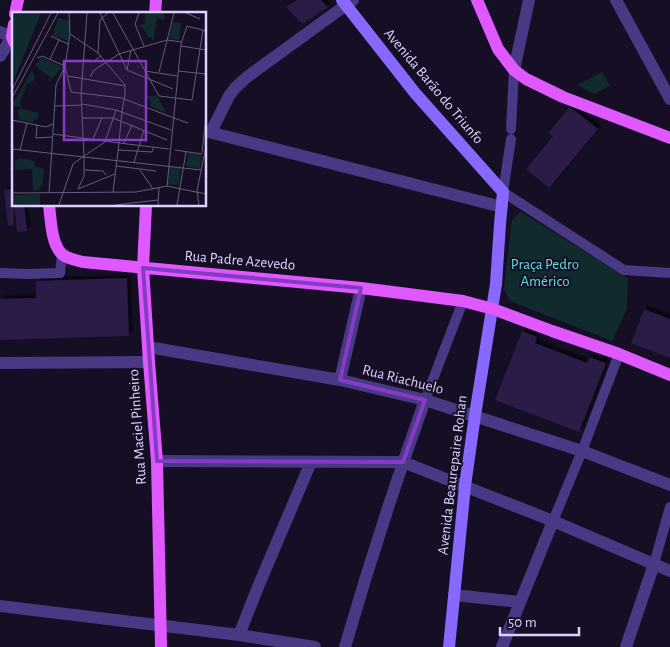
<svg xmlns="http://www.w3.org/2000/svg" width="670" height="647" font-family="'Alegreya Sans',sans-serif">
<defs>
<filter id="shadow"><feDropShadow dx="3.5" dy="-3.5" stdDeviation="1" flood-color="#0009"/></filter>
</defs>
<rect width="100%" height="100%" fill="#160e24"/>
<!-- green -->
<path fill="#112a2e" d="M 602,72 L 610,86 L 594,94 L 577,85 Z
M 521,212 L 628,278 L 627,309 L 612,341 L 510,301 L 506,294 L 504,288 L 512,220 Z"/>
<!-- building -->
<path fill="#2b1a46" filter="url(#shadow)" d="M 297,0 L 321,0 L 328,7 L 302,24 L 286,7 Z
M 569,108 L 574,110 L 598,129 L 549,188 L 526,169 L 553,136 L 548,133 Z
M 14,189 L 14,225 L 8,226 L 4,190 Z
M 14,205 L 24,205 L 27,231 L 17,232 Z
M 127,278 L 129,336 L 0,340 L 0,299 L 36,298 L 36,281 Z
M 644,309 L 670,319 L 670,358 L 631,343 Z
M 522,331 L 537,337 L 535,343 L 587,363 L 589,357 L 606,363 L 579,432 L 495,400 Z"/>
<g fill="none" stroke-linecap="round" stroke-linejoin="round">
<!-- pedestrian -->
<path stroke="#493884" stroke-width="10" d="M 511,129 L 514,70
M 511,139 L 503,192 L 624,270 L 670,273
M 0,273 L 28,274 L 60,273 L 62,254
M 425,400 L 463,301
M 553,521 L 582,451 L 619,354
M 654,564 L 670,507"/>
<!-- minor -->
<path stroke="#493884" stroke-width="12" d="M 616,0 L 670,99
M 514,70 L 529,0
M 205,131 L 502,207
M 211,132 L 229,96 L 235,88 L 247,77 L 353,0
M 148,347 L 340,380 L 425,400 L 582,451 L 670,485
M 0,363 L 149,362
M 340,380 L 361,288
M 157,461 L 403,462 L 553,521 L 670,571
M 454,595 L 520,602
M 0,606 L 239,635 L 315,647
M 239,635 L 258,587 L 311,462
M 345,647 C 369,564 396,481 425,400
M 502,647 L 553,521
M 626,647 L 654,564"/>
<!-- tertiary -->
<path stroke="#493884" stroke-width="12" d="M 0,32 L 12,37 L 0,56"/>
<!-- secondary -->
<path stroke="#8868ff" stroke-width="12" d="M 342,0 L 415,93 L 503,192 L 500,224 L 496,284 L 475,415 L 465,486 L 449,647"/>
<!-- primary -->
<path stroke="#e058ff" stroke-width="12" d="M 477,0 L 498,49 L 514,70 L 526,79 L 563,97 L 670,138
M 15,14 L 18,0
M 155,14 L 156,0
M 14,24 L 12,37 L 14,42
M 49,205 C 51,220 51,245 63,255 C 69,259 76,260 83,262 L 361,288 L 463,301 L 493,309 L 552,331 L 619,354 L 670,375
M 146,205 L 143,268 L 149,362 L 157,461 L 161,647"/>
</g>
<!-- marked area -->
<path fill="none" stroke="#853cc5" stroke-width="4" stroke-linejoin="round" d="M 143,268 L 361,288 L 340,380 L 425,400 L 403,462 L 157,461 Z"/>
<g text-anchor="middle" stroke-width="4" stroke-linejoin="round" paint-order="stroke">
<!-- street labels -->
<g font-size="15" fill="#dfd1ff" stroke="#160e24">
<text transform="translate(434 86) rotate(50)" y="5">Avenida Barão do Triunfo</text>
<text transform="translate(240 260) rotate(5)" y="5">Rua Padre Azevedo</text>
<text transform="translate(403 379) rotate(14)" y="5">Rua Riachuelo</text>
<text transform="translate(137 427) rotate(-94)" y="5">Rua Maciel Pinheiro</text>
<text transform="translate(452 475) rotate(-83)" y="5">Avenida Beaurepaire Rohan</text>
</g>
<!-- park labels -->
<g font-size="15" fill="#5be1d9" stroke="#160e24">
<text x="545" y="269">Praça Pedro<tspan x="545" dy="17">Américo</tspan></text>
</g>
</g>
<!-- overview -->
<g transform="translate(12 12)">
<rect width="194" height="194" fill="#160e24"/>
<path d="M 1,1 L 29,1 L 0,73 L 0,2 ZM 133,1 L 152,1 L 152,8 L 145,6 L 141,31 L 140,25 L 136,25 L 131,16 L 125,13 L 133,12 ZM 46,6 L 59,9 L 56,29 L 41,23 ZM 161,10 L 169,11 L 167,28 L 157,27 ZM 29,45 L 50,55 L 37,70 L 38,65 L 23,54 ZM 20,58 L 23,66 L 21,70 L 15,71 L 8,91 L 10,95 L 0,94 ZM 134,84 L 145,84 L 154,101 L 138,94 L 139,89 ZM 9,96 L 26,101 L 26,106 L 20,110 L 8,108 L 5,99 ZM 176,141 L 190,143 L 188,157 L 174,154 ZM 7,146 L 22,149 L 23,154 L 32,157 L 31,172 L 26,178 L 21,178 L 20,157 L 3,158 L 3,149 ZM 157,154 L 169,156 L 167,173 L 156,172 ZM 28,182 L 28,193 L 0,193 L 0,183 Z" fill="#112a2e"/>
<path fill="none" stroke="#665c7c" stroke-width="1" d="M 57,1 L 58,22M 88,1 L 115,58 L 161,77M 101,1 L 147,84 L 180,88 L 191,18M 127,1 L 123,12 L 132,34M 174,1 L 188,7M 39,24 L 56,32M 169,34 L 194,38M 86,41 L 88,8 L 96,1M 25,46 L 30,44 L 53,54 L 44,73 L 37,181M 38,47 L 47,28M 71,48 L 82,49 L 89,44M 115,58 L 119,38M 133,59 L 165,64M 166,59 L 194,62M 147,60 L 162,1M 56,64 L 113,74M 78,65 L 82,58 L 107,42 L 155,28 L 170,30M 0,78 L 39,1M 0,86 L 46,1M 70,92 L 104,98 L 159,118M 43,94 L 70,93M 71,106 L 101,106 L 155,128M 0,108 L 34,115 L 41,112M 25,113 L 24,126 L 40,125M 41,122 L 107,131 L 101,180M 81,127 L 90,106M 112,131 L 120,113M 0,137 L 189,158M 157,137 L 107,131 L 109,109 L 110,100 L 112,87 L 113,84 L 113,73 L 86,41 L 58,22 L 53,54 L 59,80 L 110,86 L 112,87 L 128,93 L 162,106 L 176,111M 8,138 L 15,111M 106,138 L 140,140 L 142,135M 163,138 L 190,142M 190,141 L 194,104M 122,150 L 132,118M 104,154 L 144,159M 73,158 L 91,159 L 94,163M 128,158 L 141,177M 155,174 L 169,32 L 175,14 L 194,19M 168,175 L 174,140M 66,177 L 72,164 L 72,144 L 93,130 L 104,98M 66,177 L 103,162M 0,181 L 124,180 L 155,174 L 194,182M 47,193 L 61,152 L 72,144 L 69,82 L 75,1M 103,193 L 146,188M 146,193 L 147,176M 165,193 L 168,175M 187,193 L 185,179 L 194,134"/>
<path fill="#853cc5" fill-opacity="0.15" stroke="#853cc5" stroke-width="2.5" d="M 52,49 L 134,49 L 134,128 L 52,128 Z"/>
<rect width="194" height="194" fill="none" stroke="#dfd1ff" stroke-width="2.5"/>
</g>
<!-- scale -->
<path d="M500 627v8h79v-8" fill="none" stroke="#dfd1ff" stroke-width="2.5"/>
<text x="508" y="627" font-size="15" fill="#dfd1ff" stroke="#160e24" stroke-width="4" paint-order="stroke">50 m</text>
</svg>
